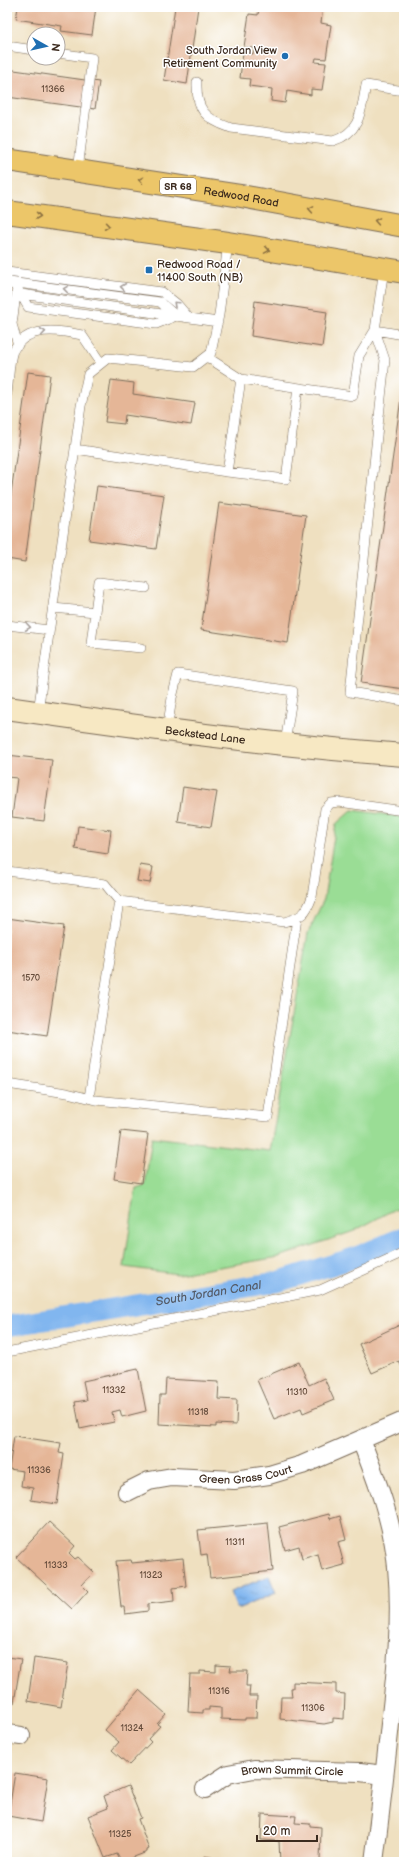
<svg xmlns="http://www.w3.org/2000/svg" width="411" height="1869" font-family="'Balsamiq Sans',sans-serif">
<defs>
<pattern id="water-ripples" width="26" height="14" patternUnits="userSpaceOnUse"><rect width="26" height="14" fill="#81b6ef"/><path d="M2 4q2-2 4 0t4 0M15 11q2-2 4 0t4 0" fill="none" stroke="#6b94c1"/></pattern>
</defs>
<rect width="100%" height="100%" fill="#fff"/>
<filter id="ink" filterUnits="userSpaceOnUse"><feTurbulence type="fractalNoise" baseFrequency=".025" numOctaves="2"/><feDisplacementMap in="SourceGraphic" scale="8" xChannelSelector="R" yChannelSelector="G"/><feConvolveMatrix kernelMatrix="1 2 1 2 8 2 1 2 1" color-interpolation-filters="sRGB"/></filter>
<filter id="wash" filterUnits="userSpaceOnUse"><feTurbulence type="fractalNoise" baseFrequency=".012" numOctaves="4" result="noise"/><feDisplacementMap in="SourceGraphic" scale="16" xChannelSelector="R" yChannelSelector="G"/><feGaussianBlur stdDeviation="0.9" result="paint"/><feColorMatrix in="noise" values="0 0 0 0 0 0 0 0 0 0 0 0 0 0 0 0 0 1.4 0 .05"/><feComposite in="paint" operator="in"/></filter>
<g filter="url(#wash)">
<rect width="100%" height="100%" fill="#efe0c0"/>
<!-- green -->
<path fill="#9add95" stroke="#6a845a" d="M 352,810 L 404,817 L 404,1204 L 354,1231 L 279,1257 L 178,1274 L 124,1267 L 136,1188 L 145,1185 L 152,1137 L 270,1151 L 308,933 L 324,899 L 336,824 Z"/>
<!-- water -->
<path fill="url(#water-ripples)" stroke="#5e7086" d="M 269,1576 L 276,1593 L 237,1609 L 230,1592 Z"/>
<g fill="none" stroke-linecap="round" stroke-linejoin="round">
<!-- canal -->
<path stroke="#81b6ef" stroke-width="21" id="s1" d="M 7,1326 L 277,1282 L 357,1257 L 404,1237"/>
</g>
<g id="blocks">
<!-- building -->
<path fill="#e5b697" d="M 18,7 L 96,7 L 92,35 L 61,31 L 62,26 L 16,19 Z
M 175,7 L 198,7 L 187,84 L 164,80 Z
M 259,7 L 323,7 L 321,23 L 331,25 L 326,59 L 316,58 L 315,62 L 326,63 L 322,90 L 311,89 L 311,95 L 287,91 L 285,103 L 271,101 L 272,89 L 249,86 L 250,79 L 240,78 L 243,53 L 253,54 L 254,48 L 244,47 L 249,14 L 258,15 Z
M 7,69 L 99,82 L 95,109 L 7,97 Z
M 255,301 L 327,312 L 322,347 L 251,336 Z
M 28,372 L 50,375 L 25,562 L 7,559 L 7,522 Z
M 111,380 L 134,383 L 133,394 L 195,403 L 191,425 L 125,415 L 124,424 L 105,422 Z
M 403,384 L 404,384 L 404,689 L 361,683 Z
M 97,486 L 164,495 L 156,549 L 89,540 Z
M 219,503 L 306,515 L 288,643 L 201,630 Z
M 7,755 L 52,760 L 44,821 L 12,817 L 17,778 L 7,777 Z
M 183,787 L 217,792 L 211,827 L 178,822 Z
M 78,826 L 111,830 L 108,854 L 75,849 Z
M 140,865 L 153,867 L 150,883 L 137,881 Z
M 7,918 L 64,926 L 47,1036 L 7,1030 Z
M 121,1131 L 148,1134 L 141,1183 L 114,1179 Z
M 404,1323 L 404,1372 L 399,1361 L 372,1373 L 359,1344 Z
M 299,1362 L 309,1385 L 324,1378 L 334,1400 L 303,1413 L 301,1408 L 274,1419 L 257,1380 Z
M 138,1369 L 146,1411 L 122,1417 L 120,1410 L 112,1412 L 114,1422 L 80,1429 L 75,1402 L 87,1400 L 83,1381 Z
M 166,1379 L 219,1382 L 218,1399 L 237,1400 L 236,1425 L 216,1424 L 216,1427 L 159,1424 L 160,1395 L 165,1395 Z
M 14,1436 L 61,1443 L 59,1453 L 64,1454 L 57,1504 L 31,1500 L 33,1488 L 21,1486 L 23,1471 L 9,1469 Z
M 329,1514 L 330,1519 L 340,1516 L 346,1540 L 338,1542 L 344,1565 L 322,1571 L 318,1554 L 302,1559 L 299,1546 L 285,1550 L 279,1527 Z
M 49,1522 L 75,1546 L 69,1553 L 75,1559 L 78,1557 L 94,1572 L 82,1585 L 88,1591 L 72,1609 L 16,1557 Z
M 268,1523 L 273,1571 L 210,1578 L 207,1554 L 201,1555 L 198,1530 Z
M 183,1558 L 186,1586 L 173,1588 L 174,1601 L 148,1604 L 148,1611 L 125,1614 L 124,1607 L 121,1607 L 116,1561 L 131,1560 L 132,1563 Z
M 7,1657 L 21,1659 L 14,1703 L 7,1702 Z
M 34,1658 L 68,1663 L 61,1707 L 28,1701 Z
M 216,1665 L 231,1666 L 230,1671 L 247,1671 L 246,1686 L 250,1686 L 249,1696 L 257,1696 L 256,1718 L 245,1718 L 245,1720 L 221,1719 L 221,1708 L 209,1707 L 209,1710 L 203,1710 L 203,1713 L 188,1712 L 190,1674 L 200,1674 L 200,1671 L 216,1672 Z
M 293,1682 L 336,1684 L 336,1693 L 345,1694 L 344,1719 L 333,1718 L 333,1722 L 324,1724 L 280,1719 L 281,1697 L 292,1697 L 291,1688 L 293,1688 Z
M 139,1690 L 166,1714 L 157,1724 L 160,1726 L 148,1739 L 151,1742 L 129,1765 L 112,1750 L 119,1742 L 105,1730 Z
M 15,1773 L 48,1778 L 41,1822 L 8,1816 Z
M 128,1786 L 141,1818 L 138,1819 L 149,1849 L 147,1850 L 147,1852 L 121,1862 L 117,1854 L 105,1858 L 88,1816 L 108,1808 L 104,1796 Z
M 262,1814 L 296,1816 L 295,1823 L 310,1824 L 310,1826 L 321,1827 L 320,1862 L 280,1862 L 279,1841 L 261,1840 Z
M 204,1856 L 227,1860 L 227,1862 L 203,1862 Z"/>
</g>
</g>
<g filter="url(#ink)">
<use href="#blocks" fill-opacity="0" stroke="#7a6a57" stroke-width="1"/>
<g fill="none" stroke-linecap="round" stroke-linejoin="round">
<defs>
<path id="lane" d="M 7,46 L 34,50
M 58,53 L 92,58 L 78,170
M 197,82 C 196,110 205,119 231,128 L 333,141 C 361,132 361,111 366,85 L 404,91
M 7,272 L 162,292 L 177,304 L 189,318
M 7,280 L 17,288 L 28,307 L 156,324 L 176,316 L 160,302 L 9,282
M 17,288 L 12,324 L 18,345
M 21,294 L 218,322
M 375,330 L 385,360 L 350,692 L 404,701
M 375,330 L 404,335
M 207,357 L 241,379
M 298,388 L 286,479 L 227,472 L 241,379 L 353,396 L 359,356 L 375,330 L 384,269
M 7,393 C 9,382 9,360 13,351 C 27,325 58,330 82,335 L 101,363
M 75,449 L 227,472
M 53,608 L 95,612 L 99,582 L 146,588
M 95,612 L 91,643 L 141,648
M 7,625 L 49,630
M 38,712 L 81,406 L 88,374 L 108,358 L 193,367 L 211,353 L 219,315 L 228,243
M 167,730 L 172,698 L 178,674 L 293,691 L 285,744
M 7,871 L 105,884 L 119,901 L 284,922 C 302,917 306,914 312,897 L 325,809 L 331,803 L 339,802 L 404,811
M 7,1084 L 67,1093 L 96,1100 L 268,1117 L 297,918
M 89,1098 L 119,901
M 7,1352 L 320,1290 L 404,1252"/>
<g id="street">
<path d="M 361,1440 C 377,1481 393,1522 397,1567 C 402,1620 396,1672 390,1724 C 385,1770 380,1816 374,1862"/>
<path id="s2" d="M 127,1492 L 149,1481 L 172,1477 L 234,1480 L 269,1475 L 302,1465 L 404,1421"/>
<path d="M 7,1734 L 21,1736"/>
<path id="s3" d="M 205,1789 L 228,1774 L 254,1769 L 360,1772 L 384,1775"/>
</g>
<g id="secondary">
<path id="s4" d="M 7,708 C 139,727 271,745 404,755"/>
</g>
<g id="primary">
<path id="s5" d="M 7,160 L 241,196 L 404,226"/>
<path d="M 7,212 L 228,243 L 404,272"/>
</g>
</defs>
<!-- lane casing -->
<use href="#lane" stroke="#7a6a57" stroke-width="10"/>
<!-- street casing -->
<use href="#street" stroke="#7a6a57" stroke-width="20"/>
<!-- secondary casing -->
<use href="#secondary" stroke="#7a6a57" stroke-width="24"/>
<!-- primary casing -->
<use href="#primary" stroke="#7a6a57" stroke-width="24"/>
<!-- lane -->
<use href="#lane" stroke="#fff" stroke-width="9"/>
<!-- street -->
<use href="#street" stroke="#fff" stroke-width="18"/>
<!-- secondary -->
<use href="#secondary" stroke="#f7e8c3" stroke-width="22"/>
<!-- primary -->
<use href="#primary" stroke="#ecc669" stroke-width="22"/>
</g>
<!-- one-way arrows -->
<defs><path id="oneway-chevron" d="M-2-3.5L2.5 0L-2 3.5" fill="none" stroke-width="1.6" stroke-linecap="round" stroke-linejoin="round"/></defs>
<g stroke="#8b7040">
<use href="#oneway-chevron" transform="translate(141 180) rotate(-171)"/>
<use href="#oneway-chevron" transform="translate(311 209) rotate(-170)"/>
<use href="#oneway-chevron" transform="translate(38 216) rotate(8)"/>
<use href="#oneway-chevron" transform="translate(377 221) rotate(-170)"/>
<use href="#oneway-chevron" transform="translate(107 226) rotate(8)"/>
<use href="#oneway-chevron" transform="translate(267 250) rotate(9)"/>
</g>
<g stroke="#a79f9a">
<use href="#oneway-chevron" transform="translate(123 287) rotate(-172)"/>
<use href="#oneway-chevron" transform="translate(66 289) rotate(-172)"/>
<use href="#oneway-chevron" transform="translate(176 304) rotate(-137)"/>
<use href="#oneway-chevron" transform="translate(43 332) rotate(-8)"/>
<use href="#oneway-chevron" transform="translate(28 627) rotate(8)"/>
</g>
</g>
<!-- markers -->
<g fill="#1f6fb2" stroke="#fff" stroke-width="1.5">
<circle cx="285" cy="56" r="4"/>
<rect x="145" y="266" width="8" height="8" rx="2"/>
</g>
<g text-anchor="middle" stroke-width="3" stroke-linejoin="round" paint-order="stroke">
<!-- number labels -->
<g font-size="9" fill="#664d3c">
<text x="53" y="92">11366</text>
<text x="31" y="981">1570</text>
<text x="114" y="1393">11332</text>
<text x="297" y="1395">11310</text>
<text x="198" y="1415">11318</text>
<text x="39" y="1473">11336</text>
<text x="235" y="1545">11311</text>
<text x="56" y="1568">11333</text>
<text x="151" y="1578">11323</text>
<text x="219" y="1694">11316</text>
<text x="313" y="1711">11306</text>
<text x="132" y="1731">11324</text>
<text x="120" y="1837">11325</text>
</g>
<!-- shield labels -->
<rect fill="#fff" stroke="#766a62" stroke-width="1" x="160" y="178" width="36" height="16" rx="3"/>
<g font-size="10" font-weight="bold" fill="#3b2a1e">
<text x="178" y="190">SR 68</text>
</g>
<!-- poi labels -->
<g font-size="11" fill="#3b2a1e" stroke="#fff" text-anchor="end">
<text x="277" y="54">South Jordan View<tspan x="277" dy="13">Retirement Community</tspan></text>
<text x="157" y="268" text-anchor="start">Redwood Road /<tspan x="157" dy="13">11400 South (NB)</tspan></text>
</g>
<!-- street labels -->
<g font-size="11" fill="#3b2a1e" stroke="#fff">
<text dy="4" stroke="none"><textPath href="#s5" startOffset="237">Redwood Road</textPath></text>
<text dy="4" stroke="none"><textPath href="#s4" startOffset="200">Beckstead Lane</textPath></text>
<text dy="4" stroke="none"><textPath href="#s2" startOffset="122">Green Grass Court</textPath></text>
<text dy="4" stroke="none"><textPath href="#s3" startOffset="92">Brown Summit Circle</textPath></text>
</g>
<!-- water labels -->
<g font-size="12" font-style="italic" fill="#545b67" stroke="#fff">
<text dy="4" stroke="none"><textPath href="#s1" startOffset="204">South Jordan Canal</textPath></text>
</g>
</g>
<!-- margin -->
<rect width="411" height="1869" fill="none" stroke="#fff" stroke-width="24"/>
<!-- north arrow -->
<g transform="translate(46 46) rotate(98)"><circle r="19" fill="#ffffff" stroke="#b1aaa5"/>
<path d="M0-3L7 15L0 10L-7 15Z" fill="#1f6fb2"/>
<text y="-6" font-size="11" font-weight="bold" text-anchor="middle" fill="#3b2a1e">N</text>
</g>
<!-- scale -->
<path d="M257 1835v6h60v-6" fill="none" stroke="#3b2a1e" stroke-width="2"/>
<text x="263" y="1835" font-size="12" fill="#3b2a1e" stroke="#ffffff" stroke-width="3" paint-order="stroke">20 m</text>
</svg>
